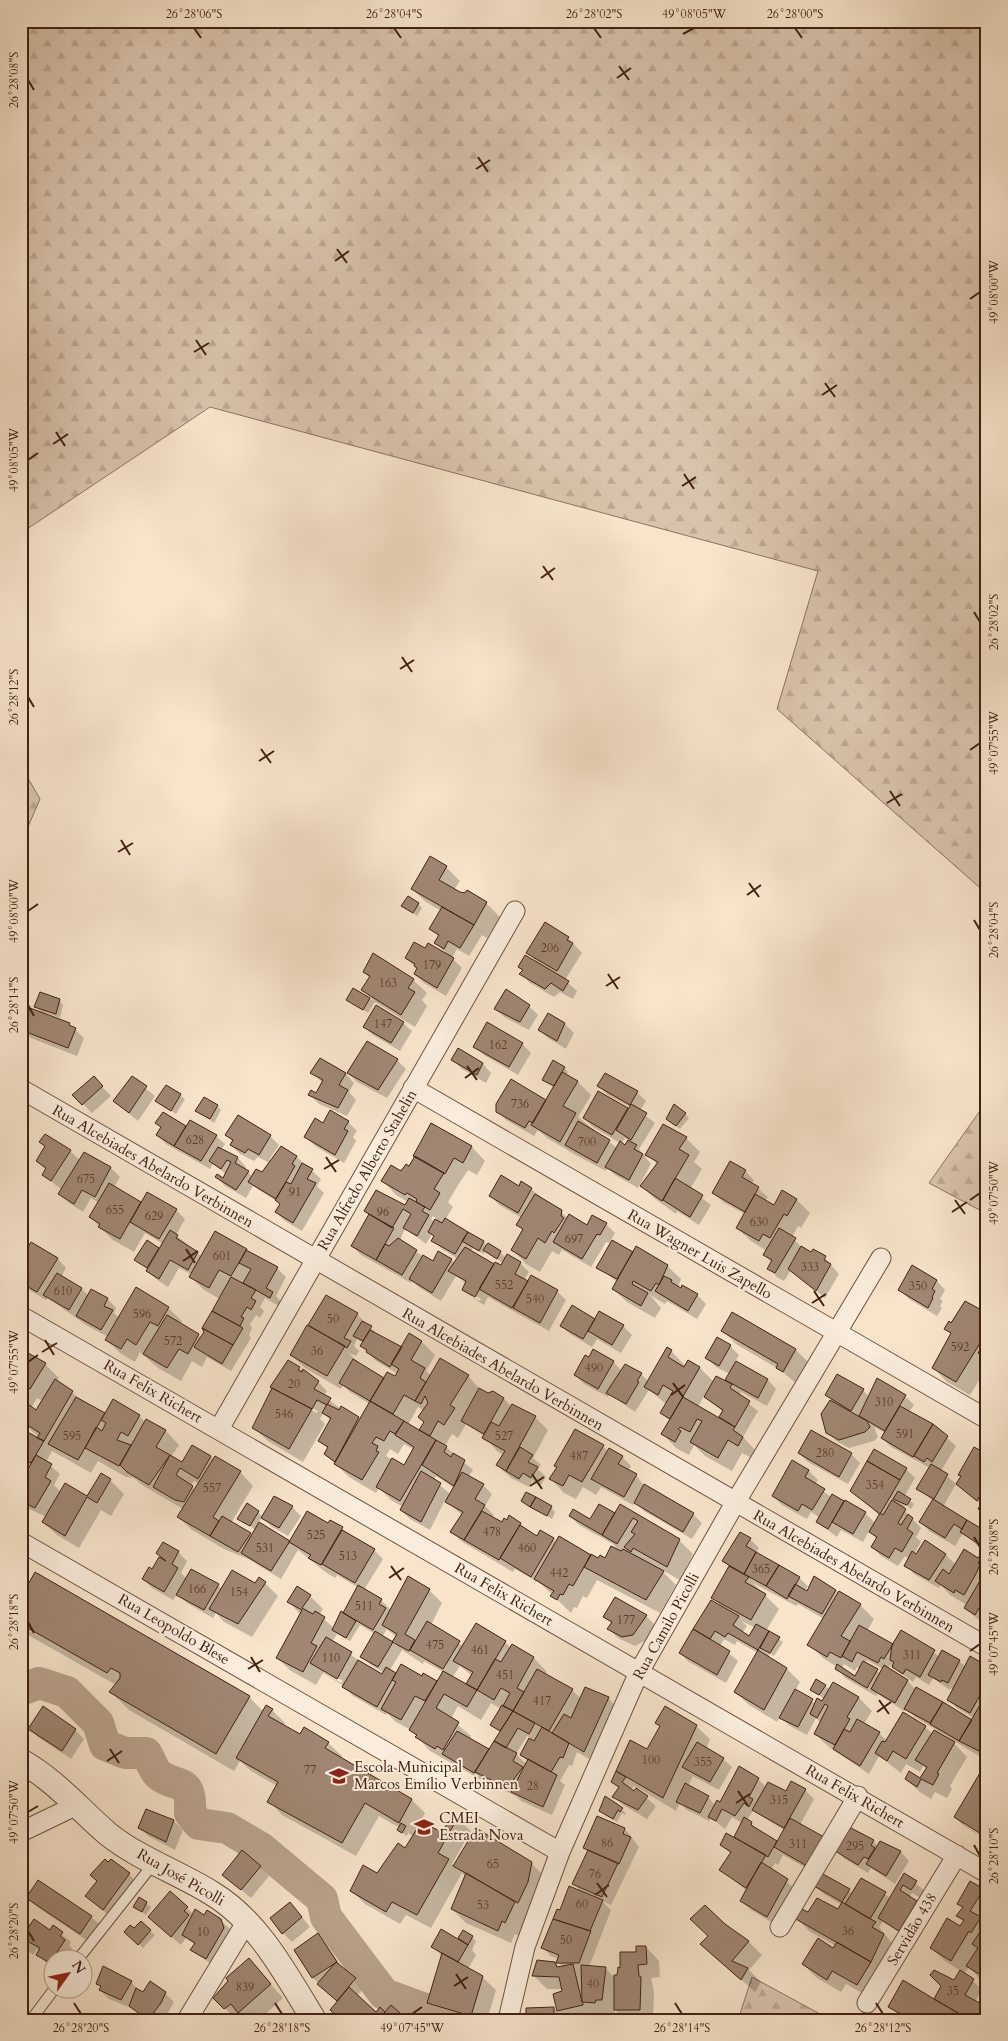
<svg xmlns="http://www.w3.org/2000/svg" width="1008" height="2041" font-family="Cardo,serif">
<defs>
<pattern id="forest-firs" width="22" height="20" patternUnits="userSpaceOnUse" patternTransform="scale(1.25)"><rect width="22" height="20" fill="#d8c3ac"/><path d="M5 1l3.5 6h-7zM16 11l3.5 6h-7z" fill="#bba793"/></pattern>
</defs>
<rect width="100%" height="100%" fill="#f7e4cb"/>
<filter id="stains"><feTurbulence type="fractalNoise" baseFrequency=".004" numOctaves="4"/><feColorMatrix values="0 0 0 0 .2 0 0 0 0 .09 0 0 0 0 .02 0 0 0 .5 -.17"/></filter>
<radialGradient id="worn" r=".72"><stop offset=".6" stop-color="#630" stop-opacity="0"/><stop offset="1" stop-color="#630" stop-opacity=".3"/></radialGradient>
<!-- forest -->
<path fill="url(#forest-firs)" stroke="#8d7260" d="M 21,21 L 987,21 L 987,894 L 777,709 L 818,571 L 210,407 L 21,533 Z
M 21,766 L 40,799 L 21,843 Z
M 987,1101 L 987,1214 L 929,1183 Z
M 752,1977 L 831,2020 L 738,2020 Z"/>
<!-- shadow -->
<path fill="#0003" fill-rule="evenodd" d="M 446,867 L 460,881 L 454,890 L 486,903 L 500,917 L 487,938 L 482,935 L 469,956 L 457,949 L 452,958 L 462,968 L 446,996 L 424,983 L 415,974 L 418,969 L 406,958 L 426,950 L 448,955 L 436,943 L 439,937 L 431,929 L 441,911 L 426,902 L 412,889 Z
M 418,904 L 422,908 L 417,916 L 403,906 Z
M 568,938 L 582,953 L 565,980 L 577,991 L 573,999 L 560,992 L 554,997 L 530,983 L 521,974 L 523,971 L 520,967 L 538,963 L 528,953 Z
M 364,972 L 413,980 L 427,993 L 422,1000 L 427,1006 L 415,1027 L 375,1002 L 368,1013 L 348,1000 L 354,990 L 374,1001 L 363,990 L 370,978 Z
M 59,1000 L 63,1005 L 60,1018 L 46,1013 L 45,1015 L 69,1024 L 84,1038 L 77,1056 L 31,1038 L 24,1031 L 21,1034 L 21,1006 L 29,1014 L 43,1014 L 36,1007 Z
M 529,1006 L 538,1015 L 529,1030 L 504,1017 L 495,1008 Z
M 548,1015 L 565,1024 L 574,1033 L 566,1049 L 548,1038 L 539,1030 Z
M 403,1023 L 412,1031 L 400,1051 L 373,1035 L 364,1026 Z
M 522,1044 L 531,1053 L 518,1075 L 484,1055 L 475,1046 Z
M 459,1050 L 483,1064 L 491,1073 L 486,1083 L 462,1069 L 453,1060 Z
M 320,1059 L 346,1074 L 354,1083 L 349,1092 L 356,1100 L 347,1116 L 319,1104 L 310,1095 L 316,1094 L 323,1083 L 312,1072 Z
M 397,1060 L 406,1069 L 387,1098 L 357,1082 L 348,1073 Z
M 564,1068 L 568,1072 L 566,1076 L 578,1082 L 591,1095 L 578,1117 L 617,1148 L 620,1143 L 593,1127 L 584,1118 L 599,1093 L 630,1110 L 632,1108 L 608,1095 L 599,1086 L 637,1092 L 646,1101 L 640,1111 L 655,1123 L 639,1149 L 651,1164 L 638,1188 L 615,1175 L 608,1168 L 606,1171 L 574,1154 L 547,1138 L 538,1130 L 534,1136 L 506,1120 L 497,1111 L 547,1101 L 555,1088 L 543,1080 ZM 625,1138 L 629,1141 L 626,1146 L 621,1144 Z
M 94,1078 L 111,1096 L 92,1113 L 74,1095 Z
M 132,1078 L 155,1096 L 138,1121 L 114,1101 Z
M 167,1086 L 185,1099 L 176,1114 L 161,1105 Z
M 217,1106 L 221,1110 L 214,1123 L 197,1111 Z
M 163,1114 L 186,1127 L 216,1136 L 225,1144 L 221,1150 L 238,1158 L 246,1167 L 245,1170 L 253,1177 L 262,1173 L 270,1163 L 258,1157 L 254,1161 L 240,1154 L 231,1145 L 233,1142 L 227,1135 L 270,1136 L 279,1145 L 269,1160 L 271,1162 L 281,1148 L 297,1157 L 321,1179 L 317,1186 L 324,1193 L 302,1231 L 285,1221 L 276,1212 L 281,1204 L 253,1186 L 246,1198 L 225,1186 L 217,1177 L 223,1179 L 226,1174 L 213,1164 L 210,1169 L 166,1144 L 157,1135 L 162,1128 L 157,1123 Z
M 685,1114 L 689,1118 L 680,1129 L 672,1123 Z
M 348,1122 L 357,1131 L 353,1137 L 356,1141 L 344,1163 L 315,1146 L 306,1137 L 324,1124 Z
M 432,1125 L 472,1147 L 485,1161 L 477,1175 L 468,1170 L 457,1187 L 448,1202 L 453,1207 L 445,1220 L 500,1252 L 506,1258 L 520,1263 L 529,1272 L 524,1280 L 557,1291 L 566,1300 L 549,1331 L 488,1297 L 484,1305 L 473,1298 L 464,1289 L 467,1284 L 456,1276 L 441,1301 L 420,1288 L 412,1281 L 411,1283 L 361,1255 L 352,1246 L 370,1216 L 365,1211 L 406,1206 L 408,1202 L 396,1195 L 383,1181 L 410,1168 ZM 433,1216 L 437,1219 L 435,1222 L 431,1219 ZM 405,1228 L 426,1244 L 432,1234 L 435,1237 L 433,1240 L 442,1249 L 458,1259 L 455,1263 L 451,1260 L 433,1263 L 400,1241 ZM 473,1248 L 484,1254 L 485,1251 L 503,1263 L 501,1267 L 494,1266 L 470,1252 ZM 472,1294 L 481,1299 L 480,1301 L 472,1297 Z
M 663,1126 L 686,1138 L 700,1152 L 694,1162 L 702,1169 L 690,1189 L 711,1205 L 699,1225 L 677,1211 L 676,1214 L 655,1199 L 642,1186 L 657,1164 L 647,1154 Z
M 41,1142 L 70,1151 L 80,1160 L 84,1153 L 111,1168 L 120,1177 L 114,1187 L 142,1204 L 148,1194 L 176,1210 L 185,1219 L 176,1235 L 202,1257 L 246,1250 L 277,1268 L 286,1277 L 276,1296 L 281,1302 L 279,1306 L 265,1298 L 260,1307 L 264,1311 L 260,1318 L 256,1315 L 250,1325 L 252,1328 L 249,1335 L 251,1338 L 231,1371 L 207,1357 L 202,1367 L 192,1361 L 181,1381 L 158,1368 L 140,1352 L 135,1362 L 120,1353 L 107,1340 L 108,1337 L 86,1325 L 48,1298 L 46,1300 L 21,1285 L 21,1240 L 58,1259 L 66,1268 L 61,1277 L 82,1289 L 89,1296 L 108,1299 L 116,1308 L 114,1313 L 119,1318 L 168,1308 L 182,1321 L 180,1324 L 202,1338 L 205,1332 L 204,1328 L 220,1299 L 204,1290 L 190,1276 L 191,1274 L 179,1268 L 168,1287 L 156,1279 L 147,1270 L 153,1270 L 136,1260 L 147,1242 L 160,1249 L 163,1244 L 145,1233 L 134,1252 L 113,1240 L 90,1217 L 99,1203 L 91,1198 L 83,1212 L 69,1203 L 60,1194 L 62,1190 L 43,1175 L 46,1170 L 37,1161 L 46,1147 Z
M 745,1171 L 754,1180 L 752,1184 L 768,1197 L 765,1201 L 775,1206 L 797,1200 L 810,1213 L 801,1228 L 798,1226 L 792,1237 L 803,1249 L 825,1258 L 839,1274 L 825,1298 L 791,1270 L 784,1281 L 777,1277 L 769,1268 L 772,1263 L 765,1255 L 767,1251 L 751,1241 L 737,1228 L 745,1214 L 723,1202 L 714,1193 Z
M 519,1187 L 531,1189 L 568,1218 L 587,1226 L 606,1224 L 615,1233 L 609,1243 L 606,1242 L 591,1267 L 562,1250 L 559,1255 L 552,1251 L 540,1272 L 526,1264 L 513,1250 L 524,1231 L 518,1225 L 522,1218 L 499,1205 L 491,1196 Z
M 633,1254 L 667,1266 L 681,1279 L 678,1287 L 697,1295 L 706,1304 L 697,1319 L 667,1301 L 665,1304 L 650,1295 L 661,1308 L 655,1318 L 627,1302 L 613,1289 L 617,1282 L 598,1267 Z
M 912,1267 L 937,1281 L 945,1290 L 940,1299 L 943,1301 L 940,1306 L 942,1308 L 937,1316 L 909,1299 L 900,1290 Z
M 357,1314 L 375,1332 L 374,1334 L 402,1348 L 410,1335 L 422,1342 L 435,1355 L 426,1371 L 431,1375 L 468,1376 L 481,1390 L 504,1399 L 512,1407 L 535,1417 L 548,1430 L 533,1458 L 541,1465 L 538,1469 L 546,1477 L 540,1486 L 532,1481 L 529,1487 L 511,1478 L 497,1465 L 503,1455 L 497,1451 L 484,1436 L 466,1424 L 458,1438 L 452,1434 L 445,1446 L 473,1470 L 468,1478 L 483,1485 L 492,1494 L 485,1506 L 494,1515 L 492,1518 L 502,1524 L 520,1524 L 537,1537 L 553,1539 L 557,1543 L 599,1560 L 605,1559 L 620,1552 L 613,1544 L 579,1525 L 570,1516 L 590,1520 L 614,1514 L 620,1506 L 679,1540 L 693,1554 L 680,1580 L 660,1569 L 676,1585 L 660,1613 L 597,1580 L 587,1598 L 583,1596 L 577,1608 L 574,1607 L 571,1613 L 541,1584 L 515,1569 L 513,1572 L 461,1541 L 452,1532 L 462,1515 L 445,1500 L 430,1530 L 410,1519 L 401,1510 L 403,1507 L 391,1500 L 379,1488 L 376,1493 L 349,1477 L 325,1454 L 328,1449 L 320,1441 L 331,1421 L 323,1413 L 320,1419 L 325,1424 L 303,1462 L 268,1441 L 254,1428 L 288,1362 L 311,1375 L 327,1391 L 324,1396 L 341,1409 L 361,1420 L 370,1404 L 350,1392 L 343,1385 L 341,1389 L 305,1368 L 291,1355 L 313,1329 L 309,1325 ZM 357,1339 L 364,1343 L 362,1346 L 376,1361 L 398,1374 L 395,1378 L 384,1379 L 356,1363 L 357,1361 L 349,1353 L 356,1356 L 359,1351 L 354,1346 ZM 280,1391 L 318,1411 L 317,1413 L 280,1394 ZM 418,1407 L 424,1411 L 425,1423 L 420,1432 L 408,1425 ZM 404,1444 L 414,1450 L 405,1467 L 386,1456 L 390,1449 L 398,1454 ZM 436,1476 L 454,1488 L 450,1494 L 434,1480 Z
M 987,1315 L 987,1368 L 970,1395 L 947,1382 L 934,1368 L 952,1335 L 946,1329 L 951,1325 Z
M 595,1321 L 623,1326 L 632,1335 L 621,1353 L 597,1339 L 592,1347 L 570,1334 L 561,1325 Z
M 723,1331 L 796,1350 L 809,1363 L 797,1384 L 780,1370 L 736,1344 Z
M 730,1346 L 739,1355 L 735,1362 L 768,1380 L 776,1389 L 767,1406 L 741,1392 L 739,1396 L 758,1411 L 743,1437 L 756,1451 L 752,1458 L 742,1453 L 732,1471 L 705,1456 L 694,1445 L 689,1455 L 676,1448 L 663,1434 L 670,1421 L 662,1413 L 666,1404 L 649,1390 L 635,1412 L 609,1394 L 608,1397 L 584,1384 L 575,1375 L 613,1362 L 622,1371 L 641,1374 L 649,1382 L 671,1351 L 686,1366 L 700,1368 L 714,1382 L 725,1382 L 730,1374 L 716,1367 L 707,1358 ZM 704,1396 L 723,1412 L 720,1417 L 724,1421 L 698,1407 Z
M 21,1351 L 45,1364 L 59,1378 L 56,1382 L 72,1392 L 83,1403 L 105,1415 L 139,1416 L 146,1423 L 147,1421 L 166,1431 L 179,1445 L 171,1457 L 182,1464 L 210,1457 L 240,1472 L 253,1486 L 231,1523 L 252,1536 L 256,1530 L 239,1519 L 258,1512 L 263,1517 L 292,1507 L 301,1516 L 288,1536 L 272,1527 L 262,1517 L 258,1523 L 290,1543 L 308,1513 L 328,1524 L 330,1521 L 374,1550 L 383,1559 L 364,1590 L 381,1600 L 391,1610 L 429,1590 L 442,1603 L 431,1625 L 463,1646 L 505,1642 L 511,1648 L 512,1646 L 534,1658 L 547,1672 L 545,1675 L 572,1690 L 581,1699 L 608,1698 L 621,1712 L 598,1764 L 577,1752 L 572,1766 L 569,1765 L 560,1781 L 565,1785 L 552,1815 L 521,1801 L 516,1796 L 485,1782 L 430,1751 L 411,1730 L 396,1722 L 387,1713 L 386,1715 L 353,1696 L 344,1686 L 323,1673 L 316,1685 L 291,1671 L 277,1658 L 301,1615 L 289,1602 L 310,1596 L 323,1609 L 319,1615 L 334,1628 L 359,1588 L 337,1575 L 335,1578 L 324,1571 L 298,1550 L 281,1579 L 248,1559 L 224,1549 L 192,1530 L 178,1517 L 183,1509 L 142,1485 L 134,1478 L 126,1477 L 98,1461 L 91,1473 L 52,1451 L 46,1462 L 60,1474 L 54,1485 L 61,1492 L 65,1485 L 88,1498 L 101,1475 L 110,1480 L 124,1494 L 111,1516 L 101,1510 L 79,1548 L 57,1535 L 43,1522 L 46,1517 L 21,1505 L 21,1483 L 31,1466 L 21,1461 L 21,1432 L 23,1430 L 38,1439 L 39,1437 L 21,1422 ZM 37,1398 L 43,1401 L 36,1411 L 31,1408 ZM 194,1481 L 199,1484 L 195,1490 L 191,1486 ZM 360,1625 L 375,1634 L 362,1656 L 371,1665 L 384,1673 L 382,1676 L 332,1642 L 337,1634 L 350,1641 ZM 387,1629 L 396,1637 L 394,1641 L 397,1646 L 382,1637 ZM 402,1650 L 423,1664 L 424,1661 L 443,1672 L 437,1682 L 424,1675 L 422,1677 L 397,1675 L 390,1670 ZM 460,1666 L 472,1676 L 466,1686 L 452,1678 ZM 324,1670 L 343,1681 L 341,1683 L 324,1673 ZM 491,1703 L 501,1709 L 492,1725 L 501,1732 L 489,1751 L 470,1740 L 471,1736 L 451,1719 L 458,1706 L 481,1720 ZM 527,1736 L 531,1738 L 521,1755 L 528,1761 L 526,1764 L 516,1754 Z
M 863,1390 L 869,1397 L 905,1396 L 914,1405 L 909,1412 L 932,1425 L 956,1446 L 941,1471 L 956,1484 L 943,1507 L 987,1534 L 987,1627 L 965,1608 L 967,1605 L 950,1595 L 941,1585 L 939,1588 L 914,1574 L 906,1565 L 909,1559 L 905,1556 L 898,1566 L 881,1556 L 872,1547 L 877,1539 L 869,1531 L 863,1542 L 841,1530 L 837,1537 L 817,1522 L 820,1518 L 811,1512 L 807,1519 L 782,1505 L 773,1496 L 792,1462 L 809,1471 L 818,1480 L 815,1485 L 832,1498 L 833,1496 L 865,1513 L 876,1524 L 880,1516 L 852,1490 L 906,1469 L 915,1478 L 904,1497 L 914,1504 L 911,1509 L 906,1505 L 903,1509 L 921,1528 L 916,1537 L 921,1542 L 914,1554 L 946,1555 L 956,1565 L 979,1560 L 984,1551 L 963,1533 L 955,1546 L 929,1531 L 921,1522 L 933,1501 L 918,1489 L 930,1468 L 891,1447 L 882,1438 L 885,1433 L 874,1427 L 878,1437 L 874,1441 L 849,1448 L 836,1441 L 827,1432 L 822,1415 L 832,1400 L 826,1394 Z
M 811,1431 L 851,1454 L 860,1463 L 848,1484 L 808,1462 L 799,1453 Z
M 603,1446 L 608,1452 L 622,1457 L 631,1466 L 628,1471 L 636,1475 L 644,1486 L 693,1514 L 702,1523 L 692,1539 L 644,1511 L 635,1502 L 633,1505 L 601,1487 L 596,1495 L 583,1487 L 576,1499 L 564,1493 L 551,1479 L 558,1468 L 555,1466 Z
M 987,1456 L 987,1517 L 979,1509 L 981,1505 L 958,1484 Z
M 523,1501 L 551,1507 L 555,1512 L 552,1519 Z
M 750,1539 L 759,1548 L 756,1553 L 799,1578 L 808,1586 L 805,1591 L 835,1590 L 860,1605 L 874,1619 L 867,1631 L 894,1645 L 902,1632 L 940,1657 L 959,1661 L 966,1667 L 987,1667 L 987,1761 L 915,1717 L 906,1708 L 904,1711 L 878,1694 L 876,1696 L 845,1678 L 837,1667 L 823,1658 L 809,1644 L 824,1619 L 798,1604 L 796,1606 L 753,1583 L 779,1609 L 766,1631 L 783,1642 L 774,1656 L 770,1654 L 768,1658 L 787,1669 L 800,1682 L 795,1691 L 816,1704 L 822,1703 L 824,1699 L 811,1689 L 825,1686 L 830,1690 L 834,1684 L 859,1698 L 872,1711 L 864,1724 L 879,1733 L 887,1741 L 925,1727 L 933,1734 L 954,1743 L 967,1757 L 950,1786 L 952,1789 L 947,1798 L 935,1792 L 931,1799 L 920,1792 L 906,1779 L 910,1773 L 921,1779 L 927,1769 L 923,1766 L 920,1772 L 906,1764 L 901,1773 L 879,1756 L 869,1774 L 829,1747 L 815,1734 L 821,1723 L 816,1718 L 807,1735 L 790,1726 L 780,1717 L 777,1722 L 749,1705 L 735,1692 L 758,1653 L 737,1641 L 735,1645 L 724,1639 L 720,1646 L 738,1661 L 726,1683 L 689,1662 L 680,1653 L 711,1602 L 723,1607 L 712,1597 L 730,1567 L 724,1561 ZM 741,1621 L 756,1628 L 750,1638 L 742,1633 L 747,1626 ZM 867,1660 L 883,1669 L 881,1674 L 865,1663 ZM 844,1664 L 855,1671 L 857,1667 L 860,1669 L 855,1677 L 842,1669 ZM 890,1665 L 913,1682 L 916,1677 L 929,1685 L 933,1678 L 950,1690 L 951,1688 L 954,1689 L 949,1699 L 957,1708 L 974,1718 L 971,1721 L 938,1699 L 916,1690 L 905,1678 L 888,1669 Z
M 163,1543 L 178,1552 L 187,1561 L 181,1573 L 187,1579 L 218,1585 L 222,1589 L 265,1583 L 278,1596 L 252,1637 L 224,1622 L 216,1613 L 213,1618 L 187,1603 L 177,1594 L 173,1600 L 152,1588 L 143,1579 L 165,1561 L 158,1553 Z
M 21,1587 L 249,1697 L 264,1712 L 272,1710 L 285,1723 L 284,1726 L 300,1736 L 328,1743 L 342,1756 L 340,1758 L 412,1800 L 425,1813 L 420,1823 L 443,1833 L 457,1818 L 471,1831 L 452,1864 L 455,1866 L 531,1863 L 545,1877 L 519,1936 L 515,1934 L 511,1943 L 466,1923 L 452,1909 L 466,1877 L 462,1873 L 431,1928 L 406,1915 L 400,1924 L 365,1904 L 351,1890 L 377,1875 L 406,1850 L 414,1836 L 408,1833 L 407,1836 L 398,1830 L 400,1828 L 379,1816 L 356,1856 L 282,1815 L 269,1801 L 277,1786 L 251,1771 L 240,1761 L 234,1771 L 129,1710 L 111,1692 L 116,1685 L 21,1631 Z
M 646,1616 L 655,1625 L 646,1640 L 635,1646 L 618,1638 L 609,1629 L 612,1624 L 605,1617 Z
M 43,1708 L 75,1730 L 84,1739 L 71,1759 L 38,1737 L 30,1728 Z
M 696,1726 L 710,1739 L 706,1749 L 723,1759 L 732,1767 L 719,1790 L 693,1776 L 688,1786 L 708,1797 L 715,1805 L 721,1804 L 725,1792 L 739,1768 L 758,1779 L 766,1787 L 786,1793 L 805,1790 L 814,1799 L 800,1825 L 816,1874 L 783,1855 L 778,1865 L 775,1863 L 771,1870 L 796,1889 L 776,1925 L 751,1910 L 742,1901 L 747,1891 L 721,1870 L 731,1854 L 721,1844 L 734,1839 L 742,1823 L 732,1817 L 725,1829 L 711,1818 L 709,1821 L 687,1810 L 680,1803 L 676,1811 L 638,1788 L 637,1790 L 656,1806 L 647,1819 L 623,1805 L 614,1796 L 619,1788 L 612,1782 L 630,1742 L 647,1751 ZM 634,1786 L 637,1788 L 634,1793 L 631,1790 ZM 753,1811 L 784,1830 L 778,1842 L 760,1832 L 747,1820 Z
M 987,1764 L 987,1840 L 964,1826 L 955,1817 ZM 964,1822 L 987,1836 L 985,1838 L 964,1825 Z
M 606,1798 L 626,1813 L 625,1815 L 622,1813 L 617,1822 L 600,1811 Z
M 146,1810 L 174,1821 L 183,1830 L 175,1850 L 148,1836 L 139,1827 Z
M 625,1829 L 639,1847 L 611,1905 L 602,1901 L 611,1910 L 589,1967 L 605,1968 L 616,1979 L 637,1953 L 646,1947 L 659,1961 L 660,1977 L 651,1978 L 654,1992 L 653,2020 L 625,2020 L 615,2010 L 615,2013 L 609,2013 L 608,2016 L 596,2015 L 596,2018 L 590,2020 L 568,2020 L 563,2015 L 563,2020 L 528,2020 L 554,2008 L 559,2013 L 554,1995 L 564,1992 L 563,1989 L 547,1989 L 534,1976 L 554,1963 L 559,1968 L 563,1967 L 558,1962 L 559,1959 L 551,1956 L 542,1947 L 561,1911 L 582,1893 L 574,1884 L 589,1852 L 585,1848 Z
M 873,1841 L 878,1846 L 880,1842 L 901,1852 L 909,1861 L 895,1884 L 871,1868 L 868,1873 L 845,1859 L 836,1850 Z
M 260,1867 L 269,1876 L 251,1898 L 224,1875 Z
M 129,1874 L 138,1883 L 112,1918 L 86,1896 L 98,1881 Z
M 822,1874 L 853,1894 L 861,1880 L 891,1898 L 905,1875 L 925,1891 L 921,1898 L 912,1893 L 909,1898 L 925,1911 L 908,1939 L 883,1921 L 879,1927 L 897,1949 L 871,1998 L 846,1984 L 841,1992 L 817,1978 L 803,1964 L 834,1950 L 836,1946 L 809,1931 L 796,1917 L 838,1911 L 842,1905 L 824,1894 L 815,1886 Z
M 983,1890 L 987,1894 L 987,1987 L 969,1967 L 964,1974 L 982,1989 L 975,2002 L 987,2010 L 987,2020 L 903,2020 L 890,2006 L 934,2000 L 954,1981 L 961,1971 L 945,1961 L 931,1948 L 961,1928 L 964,1922 L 958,1916 L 963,1908 L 958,1903 Z
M 27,1897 L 91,1917 L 100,1925 L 89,1942 L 36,1906 Z
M 139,1899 L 151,1907 L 146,1915 L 135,1907 Z
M 187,1908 L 194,1915 L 220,1920 L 230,1929 L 232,1938 L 215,1967 L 192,1950 L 195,1945 L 186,1938 L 181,1945 L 159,1926 Z
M 299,1913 L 310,1927 L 292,1942 L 283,1933 Z
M 34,1920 L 50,1931 L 53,1927 L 71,1942 L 69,1945 L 73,1950 L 67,1958 L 52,1958 L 52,1967 L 38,1955 L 40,1951 L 37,1949 L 33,1955 L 21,1945 Z
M 141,1923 L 155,1935 L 143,1948 L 126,1932 L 134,1930 Z
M 724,1924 L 749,1942 L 762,1955 L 749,1970 L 761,1982 L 755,1992 L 702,1944 Z
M 318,1935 L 326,1944 L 343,1969 L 364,1988 L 357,1996 L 376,2013 L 385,2013 L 339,2018 L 338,2001 L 313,1978 L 296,1951 Z
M 472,1937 L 476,1941 L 472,1950 L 476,1955 L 468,1969 L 482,1977 L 496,1990 L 487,2020 L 456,2020 L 442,2016 L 429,2002 L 442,1956 L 432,1946 L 463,1943 L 459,1938 Z
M 249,1960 L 283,1998 L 259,2020 L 246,2020 L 244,2017 L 236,2020 L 215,1998 L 222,1991 L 220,1989 Z
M 131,1982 L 143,1994 L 165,1993 L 174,2002 L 164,2020 L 147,2020 L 131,2007 L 131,2008 L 109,1999 L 100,1990 L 101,1987 L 98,1984 Z
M 21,1994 L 30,2003 L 21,2017 Z"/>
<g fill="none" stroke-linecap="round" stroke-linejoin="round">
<!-- river -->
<path stroke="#b9a28c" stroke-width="32" d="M 21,1690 L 39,1683 L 67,1692 L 98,1723 L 105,1745 L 125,1753 L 146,1753 C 150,1759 153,1769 158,1774 C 176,1790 192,1774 190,1813 L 199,1824 L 227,1828 L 261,1848 L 322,1899 L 326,1917 L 384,1994 L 455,2020"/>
</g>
<!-- building -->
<path fill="#a08673" stroke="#422113" d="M 430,856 L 447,866 L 439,880 L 460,892 L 465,893 L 467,890 L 487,902 L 474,925 L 411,889 Z
M 408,896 L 419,903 L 413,913 L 401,906 Z
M 442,907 L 474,925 L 460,948 L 448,941 L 444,949 L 434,943 L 439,935 L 429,929 Z
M 545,922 L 569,937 L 567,940 L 573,943 L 557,971 L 526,953 Z
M 414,942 L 425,948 L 428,943 L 454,958 L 437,988 L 414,974 L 417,968 L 414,966 L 415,964 L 405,958 Z
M 373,953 L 414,979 L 408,988 L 415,992 L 401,1015 L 361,990 L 370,976 L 363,972 Z
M 525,955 L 569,981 L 563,991 L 551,983 L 545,989 L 519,974 L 523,970 L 518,967 Z
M 353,988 L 370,998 L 363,1010 L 346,1000 Z
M 506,989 L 530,1005 L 520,1022 L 494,1009 Z
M 40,992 L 60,999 L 56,1014 L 34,1007 Z
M 376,1005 L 404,1022 L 391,1043 L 363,1027 Z
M 30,1008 L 70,1023 L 69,1025 L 76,1028 L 68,1048 L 21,1030 Z
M 548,1013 L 565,1023 L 557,1041 L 538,1030 Z
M 487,1022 L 523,1043 L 509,1067 L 473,1047 Z
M 367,1041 L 398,1059 L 378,1090 L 347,1073 Z
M 458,1048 L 483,1063 L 477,1075 L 451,1060 Z
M 320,1058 L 346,1073 L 339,1085 L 348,1090 L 338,1108 L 308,1095 L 311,1090 L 316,1093 L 323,1080 L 310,1073 Z
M 553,1060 L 565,1067 L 554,1086 L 542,1080 Z
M 562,1072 L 578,1081 L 563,1106 L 576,1113 L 560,1142 L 531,1125 Z
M 605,1073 L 638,1091 L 630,1105 L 597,1086 Z
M 94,1076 L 103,1086 L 82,1105 L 72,1095 Z
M 132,1076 L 147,1086 L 129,1113 L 113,1101 Z
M 511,1079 L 546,1100 L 533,1123 L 529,1121 L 525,1128 L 496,1112 L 496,1104 Z
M 166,1085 L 181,1094 L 171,1111 L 155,1101 Z
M 598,1091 L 628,1108 L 612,1135 L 583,1118 Z
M 204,1097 L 218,1105 L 210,1119 L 195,1111 Z
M 631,1104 L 647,1113 L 631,1140 L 616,1130 Z
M 674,1104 L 686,1113 L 676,1126 L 666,1119 Z
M 330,1110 L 349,1121 L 344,1129 L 348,1131 L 335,1155 L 304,1137 L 315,1118 L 323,1123 Z
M 163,1112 L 186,1126 L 174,1146 L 156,1135 L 161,1127 L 155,1123 Z
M 238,1115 L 271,1135 L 259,1155 L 248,1149 L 245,1153 L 230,1145 L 233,1140 L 225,1135 Z
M 190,1120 L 217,1135 L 201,1161 L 174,1146 Z
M 578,1121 L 610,1140 L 597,1163 L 565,1145 Z
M 431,1123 L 472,1146 L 463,1163 L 454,1158 L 445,1174 L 413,1156 Z
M 663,1124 L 687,1137 L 679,1149 L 689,1155 L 662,1201 L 640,1186 L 658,1162 L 645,1155 Z
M 45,1134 L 71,1150 L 51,1181 L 42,1175 L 46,1168 L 36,1161 L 45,1146 L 39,1142 Z
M 628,1140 L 637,1145 L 634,1149 L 643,1154 L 629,1180 L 605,1167 L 620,1141 L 625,1145 Z
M 281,1146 L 297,1156 L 292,1164 L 295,1166 L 276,1199 L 248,1182 L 256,1169 L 262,1172 Z
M 218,1147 L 238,1157 L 235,1163 L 249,1171 L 236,1190 L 215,1177 L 217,1174 L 223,1178 L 231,1162 L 227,1160 L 221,1169 L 209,1161 Z
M 84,1152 L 111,1167 L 95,1197 L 82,1190 L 74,1204 L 58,1194 Z
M 415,1156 L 444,1173 L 434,1189 L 440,1193 L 430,1210 L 416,1202 L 417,1199 L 407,1193 L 405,1195 L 381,1181 L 391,1165 L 401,1171 L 406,1164 L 409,1166 Z
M 730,1161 L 746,1170 L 742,1177 L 759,1187 L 745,1212 L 712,1193 Z
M 302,1163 L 313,1169 L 307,1179 L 316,1183 L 293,1223 L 275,1212 L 280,1204 L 275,1200 L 286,1182 L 291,1184 Z
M 501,1175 L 519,1186 L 521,1181 L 532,1188 L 518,1213 L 489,1196 Z
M 675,1178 L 703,1195 L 690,1217 L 663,1200 Z
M 109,1183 L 141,1202 L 120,1239 L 98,1227 L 100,1224 L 89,1217 Z
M 376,1190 L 405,1205 L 409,1198 L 425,1207 L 422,1211 L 429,1215 L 417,1236 L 403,1228 L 411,1214 L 403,1209 L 392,1228 L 364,1211 Z
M 782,1190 L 797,1199 L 787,1216 L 784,1214 L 770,1238 L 763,1234 L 759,1241 L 736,1228 L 755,1194 L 774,1205 Z
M 147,1192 L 177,1209 L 159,1239 L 130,1222 Z
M 535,1194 L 562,1210 L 561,1216 L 564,1218 L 554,1233 L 552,1231 L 545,1243 L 538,1238 L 526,1259 L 511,1250 L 523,1229 L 516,1225 Z
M 369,1214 L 394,1228 L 376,1260 L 351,1246 Z
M 569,1214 L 587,1225 L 592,1215 L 607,1223 L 600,1235 L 597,1234 L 582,1259 L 553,1242 Z
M 445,1218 L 468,1232 L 455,1254 L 431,1241 L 434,1236 L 428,1232 L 435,1219 L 442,1223 Z
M 779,1228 L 796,1238 L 775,1273 L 767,1269 L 772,1260 L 763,1255 Z
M 170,1230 L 178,1235 L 176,1238 L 198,1252 L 188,1270 L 170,1260 L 159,1279 L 146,1271 Z
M 215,1231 L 247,1249 L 231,1276 L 219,1270 L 209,1288 L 189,1277 Z
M 468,1232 L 484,1241 L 479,1251 L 462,1241 Z
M 398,1238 L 417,1250 L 402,1275 L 376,1260 L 385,1244 L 389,1246 Z
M 21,1240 L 29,1244 L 21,1258 Z
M 147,1240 L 159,1248 L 147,1268 L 134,1260 Z
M 612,1240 L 633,1252 L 617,1279 L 596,1268 Z
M 31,1242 L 58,1258 L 37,1292 L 21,1283 L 21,1258 Z
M 488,1243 L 501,1251 L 497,1259 L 483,1250 Z
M 636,1246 L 668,1265 L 659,1285 L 656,1283 L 651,1291 L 633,1281 L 632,1284 L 648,1293 L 641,1306 L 612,1289 Z
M 801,1246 L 811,1252 L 813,1249 L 826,1256 L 824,1260 L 831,1264 L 816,1291 L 788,1269 Z
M 465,1247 L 494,1264 L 475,1297 L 462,1290 L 466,1281 L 448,1271 Z
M 246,1250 L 278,1267 L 266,1288 L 273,1292 L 270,1298 L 243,1283 L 251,1269 L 239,1263 Z
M 438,1251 L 452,1259 L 432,1293 L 409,1279 L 423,1255 L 433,1261 Z
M 507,1254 L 521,1262 L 515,1274 L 528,1281 L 512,1308 L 479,1289 L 495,1262 L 501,1265 Z
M 912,1265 L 937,1280 L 932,1289 L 935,1291 L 932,1297 L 933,1298 L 928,1308 L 898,1290 Z
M 57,1273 L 82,1288 L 69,1310 L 43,1295 Z
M 531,1275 L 558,1290 L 540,1323 L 513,1308 Z
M 664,1276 L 672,1280 L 671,1282 L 681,1288 L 682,1285 L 698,1294 L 688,1311 L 655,1291 Z
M 231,1277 L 256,1290 L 251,1298 L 256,1301 L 251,1310 L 247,1307 L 241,1317 L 244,1318 L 240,1326 L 212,1311 Z
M 136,1287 L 169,1307 L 158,1326 L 150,1322 L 136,1345 L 127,1339 L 121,1349 L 105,1340 Z
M 91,1289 L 108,1298 L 104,1306 L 113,1310 L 101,1330 L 76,1316 Z
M 326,1295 L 358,1313 L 344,1338 L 351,1341 L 347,1348 L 308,1325 Z
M 965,1301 L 987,1313 L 987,1332 L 956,1382 L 932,1368 L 951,1333 L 944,1329 L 949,1321 L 951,1323 Z
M 572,1305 L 595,1319 L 583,1339 L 560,1326 Z
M 212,1311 L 243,1328 L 233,1345 L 202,1328 Z
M 599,1311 L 624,1325 L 612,1345 L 588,1331 Z
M 732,1312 L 796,1349 L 783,1372 L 776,1368 L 778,1364 L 721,1331 Z
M 167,1315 L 199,1334 L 188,1354 L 179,1349 L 167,1368 L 143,1354 Z
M 362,1321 L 372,1326 L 363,1341 L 353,1336 Z
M 307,1325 L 345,1346 L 327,1376 L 290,1355 Z
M 202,1328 L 233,1345 L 222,1364 L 194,1347 L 204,1332 Z
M 370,1330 L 402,1347 L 390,1367 L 366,1352 L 367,1350 L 360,1346 Z
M 409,1333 L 422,1341 L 411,1360 L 425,1368 L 420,1378 L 426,1382 L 415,1401 L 404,1395 L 393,1414 L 370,1401 L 387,1372 L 395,1376 L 399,1369 L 391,1364 Z
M 717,1337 L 731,1345 L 719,1366 L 705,1358 Z
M 987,1339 L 987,1358 L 978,1353 Z
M 667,1347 L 672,1350 L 668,1357 L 684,1367 L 688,1360 L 700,1367 L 670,1419 L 660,1413 L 673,1391 L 663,1385 L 658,1395 L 644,1387 Z
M 21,1349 L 46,1363 L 30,1389 L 23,1385 L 21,1388 Z
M 593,1349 L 614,1361 L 598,1389 L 574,1375 L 585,1355 L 589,1357 Z
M 440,1358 L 469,1375 L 450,1405 L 455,1408 L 444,1425 L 438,1421 L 430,1436 L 419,1430 L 424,1422 L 418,1417 L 428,1403 L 425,1396 L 421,1404 L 415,1401 Z
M 353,1359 L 384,1378 L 370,1401 L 339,1383 Z
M 288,1360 L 300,1367 L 298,1370 L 302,1372 L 303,1369 L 319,1381 L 314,1389 L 331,1398 L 327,1405 L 317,1400 L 312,1409 L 270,1387 Z
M 736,1361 L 768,1379 L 758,1398 L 725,1380 Z
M 625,1364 L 642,1373 L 637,1381 L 639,1382 L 626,1404 L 606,1393 Z
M 837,1374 L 864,1389 L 851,1411 L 825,1395 Z
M 716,1376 L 732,1384 L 730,1388 L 750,1401 L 735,1427 L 719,1417 L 723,1410 L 704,1397 Z
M 877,1378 L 906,1395 L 885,1431 L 859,1416 Z
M 55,1379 L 73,1391 L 44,1441 L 37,1438 L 40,1433 L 21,1421 L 21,1405 L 24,1401 L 36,1410 Z
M 272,1388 L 312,1409 L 289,1449 L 252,1428 Z
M 479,1388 L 488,1393 L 493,1391 L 504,1398 L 484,1434 L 461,1421 Z
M 76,1397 L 105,1413 L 78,1460 L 48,1444 Z
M 683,1397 L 735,1427 L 733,1430 L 743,1437 L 738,1446 L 728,1440 L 718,1458 L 690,1442 L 702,1421 L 697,1419 L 690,1432 L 680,1427 L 678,1429 L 681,1431 L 675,1442 L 661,1434 Z
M 113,1399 L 140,1415 L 128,1436 L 121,1432 L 117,1440 L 131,1445 L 119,1466 L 85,1448 L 96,1427 L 102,1431 L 106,1423 L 101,1420 Z
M 830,1400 L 867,1421 L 870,1427 L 865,1432 L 839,1440 L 826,1433 L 821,1414 Z
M 370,1401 L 404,1421 L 395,1434 L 390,1431 L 384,1441 L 376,1437 L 372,1443 L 378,1446 L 376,1451 L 379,1452 L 362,1480 L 334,1464 Z
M 327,1404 L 339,1410 L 341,1406 L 359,1417 L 335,1462 L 324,1454 L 328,1447 L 318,1441 L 331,1418 L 322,1413 Z
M 512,1404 L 536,1416 L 506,1471 L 496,1465 L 505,1451 L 482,1438 L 491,1422 L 499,1426 Z
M 900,1406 L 933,1424 L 913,1457 L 881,1438 Z
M 146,1419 L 166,1430 L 156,1447 L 170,1455 L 149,1485 L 127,1472 L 120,1465 Z
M 404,1421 L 436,1440 L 400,1501 L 376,1487 L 392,1458 L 404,1465 L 414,1447 L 395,1435 Z
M 933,1424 L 948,1436 L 932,1462 L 927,1458 L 924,1462 L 914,1456 Z
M 22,1429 L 44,1441 L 31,1463 L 21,1458 Z
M 575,1429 L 604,1445 L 582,1482 L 569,1475 L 563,1486 L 549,1479 L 557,1467 L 554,1466 Z
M 811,1430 L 852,1453 L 839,1477 L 798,1453 Z
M 436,1440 L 447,1446 L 444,1452 L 451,1457 L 453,1453 L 465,1460 L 454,1486 L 422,1465 Z
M 192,1445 L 211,1456 L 198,1479 L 180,1468 L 176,1475 L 193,1486 L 184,1502 L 175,1500 L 153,1487 L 170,1455 L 182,1462 Z
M 520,1447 L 533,1455 L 528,1462 L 538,1467 L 531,1478 L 523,1473 L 519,1479 L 506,1471 Z
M 974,1447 L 987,1454 L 987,1476 L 982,1484 L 985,1486 L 977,1501 L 956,1484 L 961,1476 L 958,1475 Z
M 609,1448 L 623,1456 L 618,1464 L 637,1474 L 624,1497 L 591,1479 Z
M 874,1449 L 907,1468 L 900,1480 L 867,1461 Z
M 36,1455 L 52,1464 L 45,1477 L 51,1481 L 35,1508 L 21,1501 L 21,1481 Z
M 215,1456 L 241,1471 L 213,1517 L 219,1521 L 210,1536 L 177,1517 Z
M 792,1460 L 809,1470 L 805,1477 L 825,1489 L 812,1510 L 802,1504 L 798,1511 L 772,1496 Z
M 867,1461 L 900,1480 L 880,1514 L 850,1491 Z
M 931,1464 L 948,1474 L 934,1499 L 916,1489 Z
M 421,1471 L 441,1483 L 421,1522 L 400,1510 Z
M 462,1472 L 484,1484 L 475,1499 L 485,1505 L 464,1540 L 450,1532 L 463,1512 L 445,1502 Z
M 101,1473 L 111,1479 L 97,1503 L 87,1497 L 65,1536 L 42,1522 L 65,1483 L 87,1496 Z
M 644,1484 L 694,1513 L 683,1532 L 634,1503 Z
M 898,1491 L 911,1499 L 907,1505 L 893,1499 Z
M 526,1492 L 536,1497 L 530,1507 L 521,1501 Z
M 987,1493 L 987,1514 L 978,1509 Z
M 832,1494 L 844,1501 L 828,1529 L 816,1522 Z
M 274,1496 L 293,1506 L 279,1528 L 261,1518 Z
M 536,1497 L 552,1506 L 547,1516 L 530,1507 Z
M 933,1499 L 967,1520 L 962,1529 L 954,1524 L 945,1538 L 919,1522 Z
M 845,1500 L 866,1512 L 853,1534 L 832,1522 Z
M 892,1500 L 906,1509 L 898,1523 L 901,1525 L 908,1514 L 913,1518 L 907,1529 L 913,1533 L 902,1552 L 895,1548 L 889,1558 L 871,1547 L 877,1537 L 869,1532 L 880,1513 L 883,1515 Z
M 247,1503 L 259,1511 L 250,1526 L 237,1519 Z
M 599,1504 L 615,1513 L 602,1535 L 569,1516 L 573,1509 L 590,1519 Z
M 620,1504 L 680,1539 L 667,1567 L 633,1548 L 631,1552 L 624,1547 L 635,1534 L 631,1532 L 638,1521 L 633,1518 L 617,1544 L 602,1535 Z
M 307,1511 L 328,1523 L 330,1520 L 343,1527 L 321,1565 L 308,1558 L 311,1555 L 289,1542 Z
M 482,1511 L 502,1522 L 504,1518 L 507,1520 L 509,1515 L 521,1523 L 499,1560 L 464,1540 Z
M 222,1516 L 251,1533 L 238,1552 L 210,1536 Z
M 967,1520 L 987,1532 L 987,1564 L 980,1560 L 978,1563 L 980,1564 L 977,1572 L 964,1595 L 955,1590 L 954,1593 L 935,1581 L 943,1569 L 949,1574 L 964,1549 L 978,1558 L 985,1548 L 960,1532 Z
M 259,1522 L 290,1541 L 271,1571 L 241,1553 Z
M 520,1525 L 537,1536 L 540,1530 L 554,1538 L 531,1577 L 500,1558 Z
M 342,1530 L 375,1549 L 355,1583 L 322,1564 Z
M 740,1532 L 751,1538 L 746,1546 L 756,1552 L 744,1574 L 722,1561 Z
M 559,1536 L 591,1555 L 573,1586 L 569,1584 L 563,1595 L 560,1594 L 557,1600 L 550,1596 L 554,1591 L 534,1579 Z
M 925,1540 L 946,1554 L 929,1580 L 904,1566 L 912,1551 L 916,1554 Z
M 163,1542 L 179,1551 L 172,1564 L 178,1568 L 164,1592 L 142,1579 L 149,1567 L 152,1569 L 159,1557 L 166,1561 L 156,1553 Z
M 611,1546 L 621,1551 L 623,1549 L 664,1571 L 646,1600 L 584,1567 L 591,1554 L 598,1558 L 600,1555 L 605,1558 Z
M 756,1552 L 779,1565 L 766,1586 L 744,1574 Z
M 779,1565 L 800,1577 L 787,1599 L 766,1586 Z
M 729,1566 L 749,1577 L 745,1582 L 766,1594 L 751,1620 L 711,1598 Z
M 191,1569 L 219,1584 L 204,1610 L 176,1595 Z
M 987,1569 L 987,1595 L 975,1615 L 964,1608 Z
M 232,1570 L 255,1583 L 259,1577 L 266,1582 L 238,1624 L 209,1609 Z
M 35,1572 L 250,1696 L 216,1754 L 109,1692 L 120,1678 L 120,1673 L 111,1668 L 107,1673 L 21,1624 L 21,1585 L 26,1588 Z
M 408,1576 L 430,1589 L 405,1634 L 415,1640 L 409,1651 L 392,1642 L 397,1634 L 382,1625 Z
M 814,1576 L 836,1590 L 822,1614 L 788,1596 L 795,1584 L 807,1591 Z
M 358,1585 L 382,1599 L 379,1604 L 386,1608 L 373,1630 L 343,1613 Z
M 297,1586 L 311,1595 L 302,1608 L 313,1614 L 315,1611 L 325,1617 L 311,1643 L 317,1646 L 303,1672 L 276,1658 L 302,1610 L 287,1602 Z
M 839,1591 L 861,1604 L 841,1636 L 850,1641 L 841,1658 L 830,1652 L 827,1657 L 807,1645 Z
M 615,1597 L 647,1615 L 633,1635 L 622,1637 L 607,1629 L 612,1622 L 603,1617 Z
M 711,1600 L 739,1616 L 733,1625 L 749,1636 L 756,1624 L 769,1631 L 758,1650 L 728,1633 L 725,1637 L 715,1631 L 710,1639 L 693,1629 Z
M 341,1611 L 356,1621 L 346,1638 L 332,1630 Z
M 427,1621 L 460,1641 L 443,1669 L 410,1650 Z
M 476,1623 L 506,1641 L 477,1690 L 466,1684 L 473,1672 L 453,1661 Z
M 859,1625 L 893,1644 L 884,1659 L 881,1657 L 878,1663 L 857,1652 L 852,1662 L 842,1656 Z
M 693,1629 L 730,1651 L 717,1675 L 679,1653 Z
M 901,1630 L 935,1650 L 920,1677 L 906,1669 L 903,1674 L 892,1667 L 894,1662 L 890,1660 L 892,1645 Z
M 375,1631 L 393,1642 L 378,1667 L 360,1657 Z
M 769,1631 L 780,1637 L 770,1653 L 760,1648 Z
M 326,1637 L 352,1652 L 337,1679 L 310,1663 Z
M 512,1644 L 534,1657 L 517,1688 L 524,1692 L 513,1711 L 503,1706 L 510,1693 L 501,1688 L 494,1700 L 477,1690 L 495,1659 L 501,1662 Z
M 758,1650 L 787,1668 L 764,1710 L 734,1692 Z
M 942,1650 L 960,1660 L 948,1683 L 942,1680 L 941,1682 L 928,1675 Z
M 970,1656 L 987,1666 L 987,1683 L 970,1713 L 947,1700 Z
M 358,1660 L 382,1674 L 386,1667 L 396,1673 L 377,1707 L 342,1687 Z
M 863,1661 L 878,1669 L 867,1688 L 835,1669 L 837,1664 L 855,1676 Z
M 401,1664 L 422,1676 L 423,1673 L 437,1681 L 425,1701 L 415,1696 L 401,1720 L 381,1709 L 396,1682 L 392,1680 Z
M 884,1665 L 908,1680 L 895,1703 L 871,1689 Z
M 537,1669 L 573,1689 L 549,1731 L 513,1711 Z
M 443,1671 L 477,1690 L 467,1707 L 444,1694 L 436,1708 L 459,1722 L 443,1750 L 437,1746 L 435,1749 L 415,1737 L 417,1735 L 409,1730 Z
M 816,1679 L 826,1685 L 819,1695 L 810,1690 Z
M 833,1682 L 859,1697 L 847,1717 L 850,1719 L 835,1745 L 814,1734 L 828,1706 L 825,1704 L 817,1718 L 810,1714 L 817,1698 L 822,1701 Z
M 585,1687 L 609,1697 L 584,1752 L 552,1733 L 564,1714 L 571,1718 Z
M 916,1687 L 943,1702 L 930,1723 L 904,1709 Z
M 795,1689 L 813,1699 L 798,1727 L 779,1718 Z
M 987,1693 L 987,1710 L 982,1718 L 987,1721 L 987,1755 L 959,1741 Z
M 943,1702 L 972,1720 L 959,1741 L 930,1724 Z
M 266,1705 L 273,1709 L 268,1716 L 300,1734 L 304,1727 L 329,1742 L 325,1748 L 412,1799 L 399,1823 L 365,1803 L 342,1843 L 267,1802 L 278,1782 L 236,1758 Z
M 502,1705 L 513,1711 L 500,1731 L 490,1725 Z
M 43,1706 L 76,1729 L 62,1751 L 28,1729 Z
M 665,1706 L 697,1725 L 663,1798 L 616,1771 L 630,1740 L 647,1749 L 660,1726 L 655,1723 Z
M 513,1711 L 535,1723 L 529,1734 L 518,1728 L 506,1748 L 494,1741 Z
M 903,1712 L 926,1726 L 906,1759 L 893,1751 L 887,1761 L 875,1753 L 882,1741 L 885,1742 Z
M 857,1719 L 880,1732 L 860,1766 L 833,1749 L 844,1729 L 850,1732 Z
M 542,1727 L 569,1743 L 563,1758 L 560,1757 L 551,1772 L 520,1755 L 529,1738 L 534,1741 Z
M 934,1730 L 955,1742 L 937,1773 L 939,1774 L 933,1785 L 921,1779 L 917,1787 L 905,1779 L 909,1771 L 920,1778 L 927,1767 L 915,1760 Z
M 457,1731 L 489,1749 L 474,1773 L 442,1754 Z
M 494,1741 L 517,1753 L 513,1761 L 523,1767 L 507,1788 L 475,1772 Z
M 697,1742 L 724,1758 L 710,1782 L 682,1767 Z
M 528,1759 L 557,1775 L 543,1807 L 511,1792 Z
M 987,1761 L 987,1824 L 981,1834 L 954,1817 Z
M 739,1766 L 759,1778 L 749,1797 L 753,1799 L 749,1807 L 744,1803 L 735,1816 L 722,1809 L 716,1821 L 708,1817 L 717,1800 L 720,1802 Z
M 616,1771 L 626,1777 L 622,1782 L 634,1791 L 636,1788 L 648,1796 L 638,1810 L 612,1797 L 619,1787 L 611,1782 Z
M 791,1781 L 806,1789 L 784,1828 L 752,1810 L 768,1782 L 786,1791 Z
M 685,1783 L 709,1796 L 700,1813 L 676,1802 Z
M 605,1796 L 623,1808 L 620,1812 L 618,1810 L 613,1819 L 599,1811 Z
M 146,1809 L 174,1820 L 166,1842 L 138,1828 Z
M 453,1814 L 458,1817 L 438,1853 L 449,1859 L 417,1915 L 392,1902 L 386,1912 L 350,1891 L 363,1865 L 377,1873 L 398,1843 L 405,1848 L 421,1822 L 442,1832 Z
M 597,1816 L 625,1828 L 623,1834 L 631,1837 L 619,1864 L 583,1848 Z
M 744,1817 L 752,1822 L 751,1825 L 777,1841 L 768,1857 L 734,1837 Z
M 790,1818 L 824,1837 L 807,1866 L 774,1847 Z
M 401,1823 L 406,1826 L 402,1833 L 397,1830 Z
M 849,1827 L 874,1840 L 871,1845 L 875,1848 L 868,1859 L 864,1857 L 858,1865 L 835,1851 Z
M 476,1828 L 532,1862 L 528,1882 L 518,1903 L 453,1866 Z
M 726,1833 L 766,1855 L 746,1888 L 719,1870 L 731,1852 L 720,1845 Z
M 880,1841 L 901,1851 L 886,1876 L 866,1864 Z
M 242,1850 L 261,1866 L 241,1890 L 222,1875 Z
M 588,1850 L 618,1863 L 602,1897 L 572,1884 Z
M 105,1859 L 108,1862 L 111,1859 L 130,1873 L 103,1910 L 85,1896 L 97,1881 L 90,1875 Z
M 761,1862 L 788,1879 L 767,1917 L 740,1901 Z
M 466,1873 L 515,1902 L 505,1923 L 502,1921 L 498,1931 L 451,1909 Z
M 821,1873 L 850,1889 L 842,1902 L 814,1886 Z
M 904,1873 L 917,1881 L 911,1890 L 903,1885 L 900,1890 L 917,1901 L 899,1931 L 878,1918 Z
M 861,1878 L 886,1892 L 870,1919 L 845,1904 Z
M 38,1880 L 92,1916 L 80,1934 L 26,1898 Z
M 970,1881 L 984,1889 L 970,1911 L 981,1917 L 971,1933 L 969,1931 L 951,1961 L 930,1948 L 947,1918 L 960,1926 L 964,1920 L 956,1916 L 963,1907 L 957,1904 Z
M 569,1886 L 603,1900 L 590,1931 L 553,1919 L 557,1909 L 560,1910 Z
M 170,1891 L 188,1907 L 184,1911 L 189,1915 L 171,1937 L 148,1917 Z
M 139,1897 L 147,1902 L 142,1912 L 133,1907 Z
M 817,1898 L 838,1909 L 842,1902 L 876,1922 L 872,1927 L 884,1934 L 871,1962 L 794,1918 L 800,1908 L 808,1912 Z
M 290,1902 L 302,1917 L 282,1934 L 270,1918 Z
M 705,1905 L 725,1924 L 749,1941 L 732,1961 L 748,1968 L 741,1980 L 700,1944 L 708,1936 L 690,1919 Z
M 195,1909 L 204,1915 L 207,1910 L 221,1919 L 224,1928 L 206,1959 L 190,1950 L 195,1943 L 182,1935 Z
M 34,1919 L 50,1930 L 53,1925 L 63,1932 L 60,1936 L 65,1940 L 50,1963 L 36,1955 L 40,1948 L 27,1941 L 24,1947 L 21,1945 L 21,1938 Z
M 553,1919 L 591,1931 L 579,1963 L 556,1963 L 559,1955 L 541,1948 Z
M 141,1921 L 151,1930 L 138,1945 L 124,1932 L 130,1925 L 134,1928 Z
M 987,1921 L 987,1971 L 984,1977 L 966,1966 L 978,1948 L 972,1944 Z
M 441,1929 L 468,1945 L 458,1962 L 431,1947 Z
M 463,1930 L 473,1936 L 468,1945 L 458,1938 Z
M 318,1933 L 337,1962 L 312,1978 L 294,1950 Z
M 818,1938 L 833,1948 L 837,1942 L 871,1962 L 857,1985 L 832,1971 L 827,1980 L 802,1964 Z
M 636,1946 L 646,1946 L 647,1964 L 638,1965 L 639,1976 L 641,1977 L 640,2010 L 614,2010 L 614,1975 L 617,1975 L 618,1967 L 620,1968 L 620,1952 L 636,1952 Z
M 442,1953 L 483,1976 L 471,2016 L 427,2003 Z
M 249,1958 L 271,1984 L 238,2013 L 231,2004 L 224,2009 L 213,1998 L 228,1981 L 226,1978 Z
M 537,1960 L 555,1962 L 557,1967 L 573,1964 L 582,2002 L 581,1965 L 606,1967 L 602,2000 L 596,2000 L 595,2003 L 583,2002 L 583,2005 L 557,2011 L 553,1994 L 562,1991 L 559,1977 L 532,1976 Z
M 336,1962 L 356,1978 L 337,2001 L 317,1984 Z
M 103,1966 L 132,1981 L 121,2000 L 99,1990 L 101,1986 L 96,1984 Z
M 934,1970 L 954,1980 L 960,1970 L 974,1979 L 965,1995 L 985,2006 L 976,2020 L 970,2020 L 934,1999 L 941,1986 L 930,1975 Z
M 987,1971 L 987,1986 L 980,1982 Z
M 903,1980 L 934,1999 L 970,2020 L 912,2020 L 888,2007 Z
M 150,1981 L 166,1992 L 161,2003 L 148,2020 L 129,2006 L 136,1988 L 143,1992 Z
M 349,1987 L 376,2012 L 380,2007 L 385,2012 L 378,2020 L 335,2020 L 338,2017 L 330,2010 Z
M 391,2005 L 401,2014 L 397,2020 L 378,2020 Z
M 554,2007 L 554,2020 L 526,2020 L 526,2008 Z
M 249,2013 L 258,2020 L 244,2020 Z
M 401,2014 L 408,2020 L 397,2020 Z"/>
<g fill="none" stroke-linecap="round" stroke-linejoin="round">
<defs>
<path id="service" d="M 79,1958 L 154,1863
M 31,2020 L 55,1988"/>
<path id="minor" d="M 413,1088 L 987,1419
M 21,1089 L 987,1647
M 21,1316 L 987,1873
M 219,1429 L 515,911
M 21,1542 L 560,1852
M 21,1832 L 77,1805
M 780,1927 L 858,1796
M 867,2003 L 957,1855
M 187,2020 L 247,1921
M 508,2020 L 525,1947 L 560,1852 L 639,1672 L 735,1503 L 881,1258"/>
<path id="tertiary" d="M 21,1761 C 55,1780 79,1809 108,1834 C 139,1859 180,1873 213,1894 C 259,1922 287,1976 314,2020"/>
</defs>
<!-- service casing -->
<use href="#service" stroke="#6f5241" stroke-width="12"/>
<!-- minor casing -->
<use href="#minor" stroke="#6f5241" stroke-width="21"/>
<!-- tertiary casing -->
<use href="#tertiary" stroke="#6f5241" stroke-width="26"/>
<!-- service -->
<use href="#service" stroke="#faeddd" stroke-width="10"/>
<!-- minor -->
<use href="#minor" stroke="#faeddd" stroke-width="19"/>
<!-- tertiary -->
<use href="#tertiary" stroke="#faeddd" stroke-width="24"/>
</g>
<!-- ticks -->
<path fill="none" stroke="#422113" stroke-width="2" d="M 194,28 L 201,38M 394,28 L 401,38M 594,28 L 601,38M 795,28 L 802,38M 683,34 L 694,28M 619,66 L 629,80M 617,78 L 631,68M 28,80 L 34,90M 478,157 L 488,172M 476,169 L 490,160M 337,249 L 347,263M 335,261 L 349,251M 970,299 L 980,292M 196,340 L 206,355M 194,352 L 209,343M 825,383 L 835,397M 822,395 L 837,385M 56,432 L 65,446M 53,444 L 68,434M 28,460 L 38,453M 684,474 L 694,489M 682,486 L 696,477M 543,566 L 553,580M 541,578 L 555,568M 974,612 L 980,622M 402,657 L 412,672M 400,669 L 414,660M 28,697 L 34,707M 261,749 L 271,763M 970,750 L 980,743M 259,761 L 274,751M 890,791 L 900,806M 887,803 L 902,794M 121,840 L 130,855M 118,852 L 133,843M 749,883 L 759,897M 747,895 L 761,885M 28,911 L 38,904M 974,920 L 980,930M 608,974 L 618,989M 606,986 L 620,977M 28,1005 L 34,1016M 467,1066 L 477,1080M 465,1078 L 479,1068M 326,1157 L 336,1172M 324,1169 L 339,1160M 955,1200 L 965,1214M 970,1200 L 980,1193M 952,1212 L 967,1202M 186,1249 L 195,1263M 183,1261 L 198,1251M 814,1291 L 824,1306M 812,1303 L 826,1294M 45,1340 L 54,1355M 42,1352 L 57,1343M 28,1362 L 38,1355M 673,1383 L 683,1397M 671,1395 L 685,1385M 532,1474 L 542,1489M 530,1486 L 544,1477M 974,1537 L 980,1547M 391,1566 L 401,1580M 389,1578 L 404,1568M 28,1622 L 34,1633M 970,1651 L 980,1644M 251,1657 L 260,1672M 248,1669 L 263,1660M 879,1700 L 889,1714M 877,1712 L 891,1702M 110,1749 L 119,1763M 107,1761 L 122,1751M 738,1791 L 748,1806M 736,1803 L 750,1794M 28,1812 L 38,1806M 974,1845 L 980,1856M 597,1883 L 607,1897M 595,1895 L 609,1885M 28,1931 L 34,1941M 456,1974 L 466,1989M 454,1986 L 468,1977M 74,2003 L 81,2014M 275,2003 L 282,2014M 675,2003 L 682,2014M 876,2003 L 883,2014M 412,2014 L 422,2007"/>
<!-- icons -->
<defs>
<symbol id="school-bare" viewBox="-9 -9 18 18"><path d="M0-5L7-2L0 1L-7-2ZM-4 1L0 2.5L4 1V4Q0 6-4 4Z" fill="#8f2418" stroke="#faeddd" stroke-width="2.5" paint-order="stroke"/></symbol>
</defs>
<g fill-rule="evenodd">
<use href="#school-bare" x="325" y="1762" width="28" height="28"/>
<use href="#school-bare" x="410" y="1813" width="28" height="28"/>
</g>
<g text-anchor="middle" stroke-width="4" stroke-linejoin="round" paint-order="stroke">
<!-- number labels -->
<g font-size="12" fill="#5a3a2b">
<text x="550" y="952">206</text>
<text x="432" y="969">179</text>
<text x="388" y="987">163</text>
<text x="383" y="1028">147</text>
<text x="498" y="1049">162</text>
<text x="520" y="1108">736</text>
<text x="195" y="1144">628</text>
<text x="587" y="1146">700</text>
<text x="86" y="1183">675</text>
<text x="295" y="1196">91</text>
<text x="115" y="1214">655</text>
<text x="383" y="1216">96</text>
<text x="154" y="1220">629</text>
<text x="759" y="1226">630</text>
<text x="574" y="1243">697</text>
<text x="222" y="1260">601</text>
<text x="810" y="1271">333</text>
<text x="504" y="1289">552</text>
<text x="918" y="1290">350</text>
<text x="63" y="1295">610</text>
<text x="535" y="1303">540</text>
<text x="142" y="1318">596</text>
<text x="333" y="1323">50</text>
<text x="173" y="1345">572</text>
<text x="960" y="1351">592</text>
<text x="317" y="1355">36</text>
<text x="594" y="1372">490</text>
<text x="294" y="1388">20</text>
<text x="884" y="1406">310</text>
<text x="284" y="1418">546</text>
<text x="905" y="1438">591</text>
<text x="72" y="1440">595</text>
<text x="504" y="1440">527</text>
<text x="825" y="1457">280</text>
<text x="579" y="1460">487</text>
<text x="875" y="1489">354</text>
<text x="212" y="1492">557</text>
<text x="492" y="1536">478</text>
<text x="316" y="1539">525</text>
<text x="265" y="1552">531</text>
<text x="527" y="1552">460</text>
<text x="348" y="1560">513</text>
<text x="761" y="1573">365</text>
<text x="559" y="1577">442</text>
<text x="197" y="1593">166</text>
<text x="239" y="1596">154</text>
<text x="364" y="1610">511</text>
<text x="626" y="1624">177</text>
<text x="435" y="1649">475</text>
<text x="480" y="1654">461</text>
<text x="912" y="1659">311</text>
<text x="331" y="1662">110</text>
<text x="505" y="1679">451</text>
<text x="542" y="1705">417</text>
<text x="651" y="1764">100</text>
<text x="703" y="1766">355</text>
<text x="310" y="1774">77</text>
<text x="533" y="1790">28</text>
<text x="779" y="1804">315</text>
<text x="607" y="1847">86</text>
<text x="798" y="1848">311</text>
<text x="855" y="1850">295</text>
<text x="493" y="1868">65</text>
<text x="595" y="1878">76</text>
<text x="582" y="1908">60</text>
<text x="483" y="1909">53</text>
<text x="848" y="1935">36</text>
<text x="203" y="1936">10</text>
<text x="566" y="1944">50</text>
<text x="593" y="1988">40</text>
<text x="245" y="1991">839</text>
<text x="953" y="1995">35</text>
</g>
<!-- street labels -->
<g font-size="15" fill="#422113" stroke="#faeddd">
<text transform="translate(153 1166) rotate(30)" y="5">Rua Alcebiades Abelardo Verbinnen</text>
<text transform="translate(367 1170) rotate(-60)" y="5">Rua Alfredo Alberto Stahelin</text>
<text transform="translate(700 1254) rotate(30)" y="5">Rua Wagner Luis Zapello</text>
<text transform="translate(503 1369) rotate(30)" y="5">Rua Alcebiades Abelardo Verbinnen</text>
<text transform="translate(153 1391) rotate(30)" y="5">Rua Felix Richert</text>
<text transform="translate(854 1571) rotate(30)" y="5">Rua Alcebiades Abelardo Verbinnen</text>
<text transform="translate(504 1594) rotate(30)" y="5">Rua Felix Richert</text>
<text transform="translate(666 1626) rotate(-61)" y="5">Rua Camilo Picolli</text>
<text transform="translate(174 1629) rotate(30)" y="5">Rua Leopoldo Blese</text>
<text transform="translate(855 1796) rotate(30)" y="5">Rua Felix Richert</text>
<text transform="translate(181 1877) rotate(30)" y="5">Rua José Picolli</text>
<text transform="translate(912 1929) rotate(-59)" y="5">Servidão 438</text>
</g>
<!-- poi labels -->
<g font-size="15" fill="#422113" stroke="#faeddd" text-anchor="start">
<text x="354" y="1772">Escola Municipal<tspan x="354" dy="17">Marcos Emílio Verbinnen</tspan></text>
<text x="439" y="1823">CMEI<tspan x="439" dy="17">Estrada Nova</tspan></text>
</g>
</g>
<!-- margin -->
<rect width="1008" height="2041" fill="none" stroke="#f7e4cb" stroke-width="55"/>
<!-- north arrow -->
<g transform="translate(68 1974) rotate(57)"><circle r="24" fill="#faeddd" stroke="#b09b8c"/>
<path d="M0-4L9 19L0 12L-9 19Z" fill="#8f2418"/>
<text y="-8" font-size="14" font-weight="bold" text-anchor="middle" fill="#422113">N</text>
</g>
<rect x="28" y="28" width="952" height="1986" fill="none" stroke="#422113" stroke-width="2"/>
<g font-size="12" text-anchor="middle" fill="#422113">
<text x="194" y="18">26°28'06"S</text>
<text x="394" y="18">26°28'04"S</text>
<text x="594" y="18">26°28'02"S</text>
<text x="694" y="18">49°08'05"W</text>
<text x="795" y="18">26°28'00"S</text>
<text transform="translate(14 80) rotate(-90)" y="4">26°28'08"S</text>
<text transform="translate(994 292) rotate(-90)" y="4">49°08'00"W</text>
<text transform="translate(14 460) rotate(-90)" y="4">49°08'05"W</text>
<text transform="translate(994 622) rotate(-90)" y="4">26°28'02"S</text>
<text transform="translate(14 697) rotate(-90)" y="4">26°28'12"S</text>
<text transform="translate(994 743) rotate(-90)" y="4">49°07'55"W</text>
<text transform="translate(14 911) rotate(-90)" y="4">49°08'00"W</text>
<text transform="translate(994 930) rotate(-90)" y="4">26°28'04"S</text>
<text transform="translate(14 1005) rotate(-90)" y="4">26°28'14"S</text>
<text transform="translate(994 1193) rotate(-90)" y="4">49°07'50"W</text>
<text transform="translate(14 1362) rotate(-90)" y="4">49°07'55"W</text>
<text transform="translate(994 1547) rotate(-90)" y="4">26°28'08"S</text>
<text transform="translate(14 1622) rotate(-90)" y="4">26°28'18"S</text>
<text transform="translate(994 1644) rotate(-90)" y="4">49°07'45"W</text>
<text transform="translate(14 1812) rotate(-90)" y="4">49°07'50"W</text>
<text transform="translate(994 1856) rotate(-90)" y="4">26°28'10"S</text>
<text transform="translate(14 1931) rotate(-90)" y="4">26°28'20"S</text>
<text x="81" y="2032">26°28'20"S</text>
<text x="282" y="2032">26°28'18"S</text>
<text x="412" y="2032">49°07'45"W</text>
<text x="682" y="2032">26°28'14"S</text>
<text x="883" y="2032">26°28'12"S</text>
</g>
<rect width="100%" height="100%" filter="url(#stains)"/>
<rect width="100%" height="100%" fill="url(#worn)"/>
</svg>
